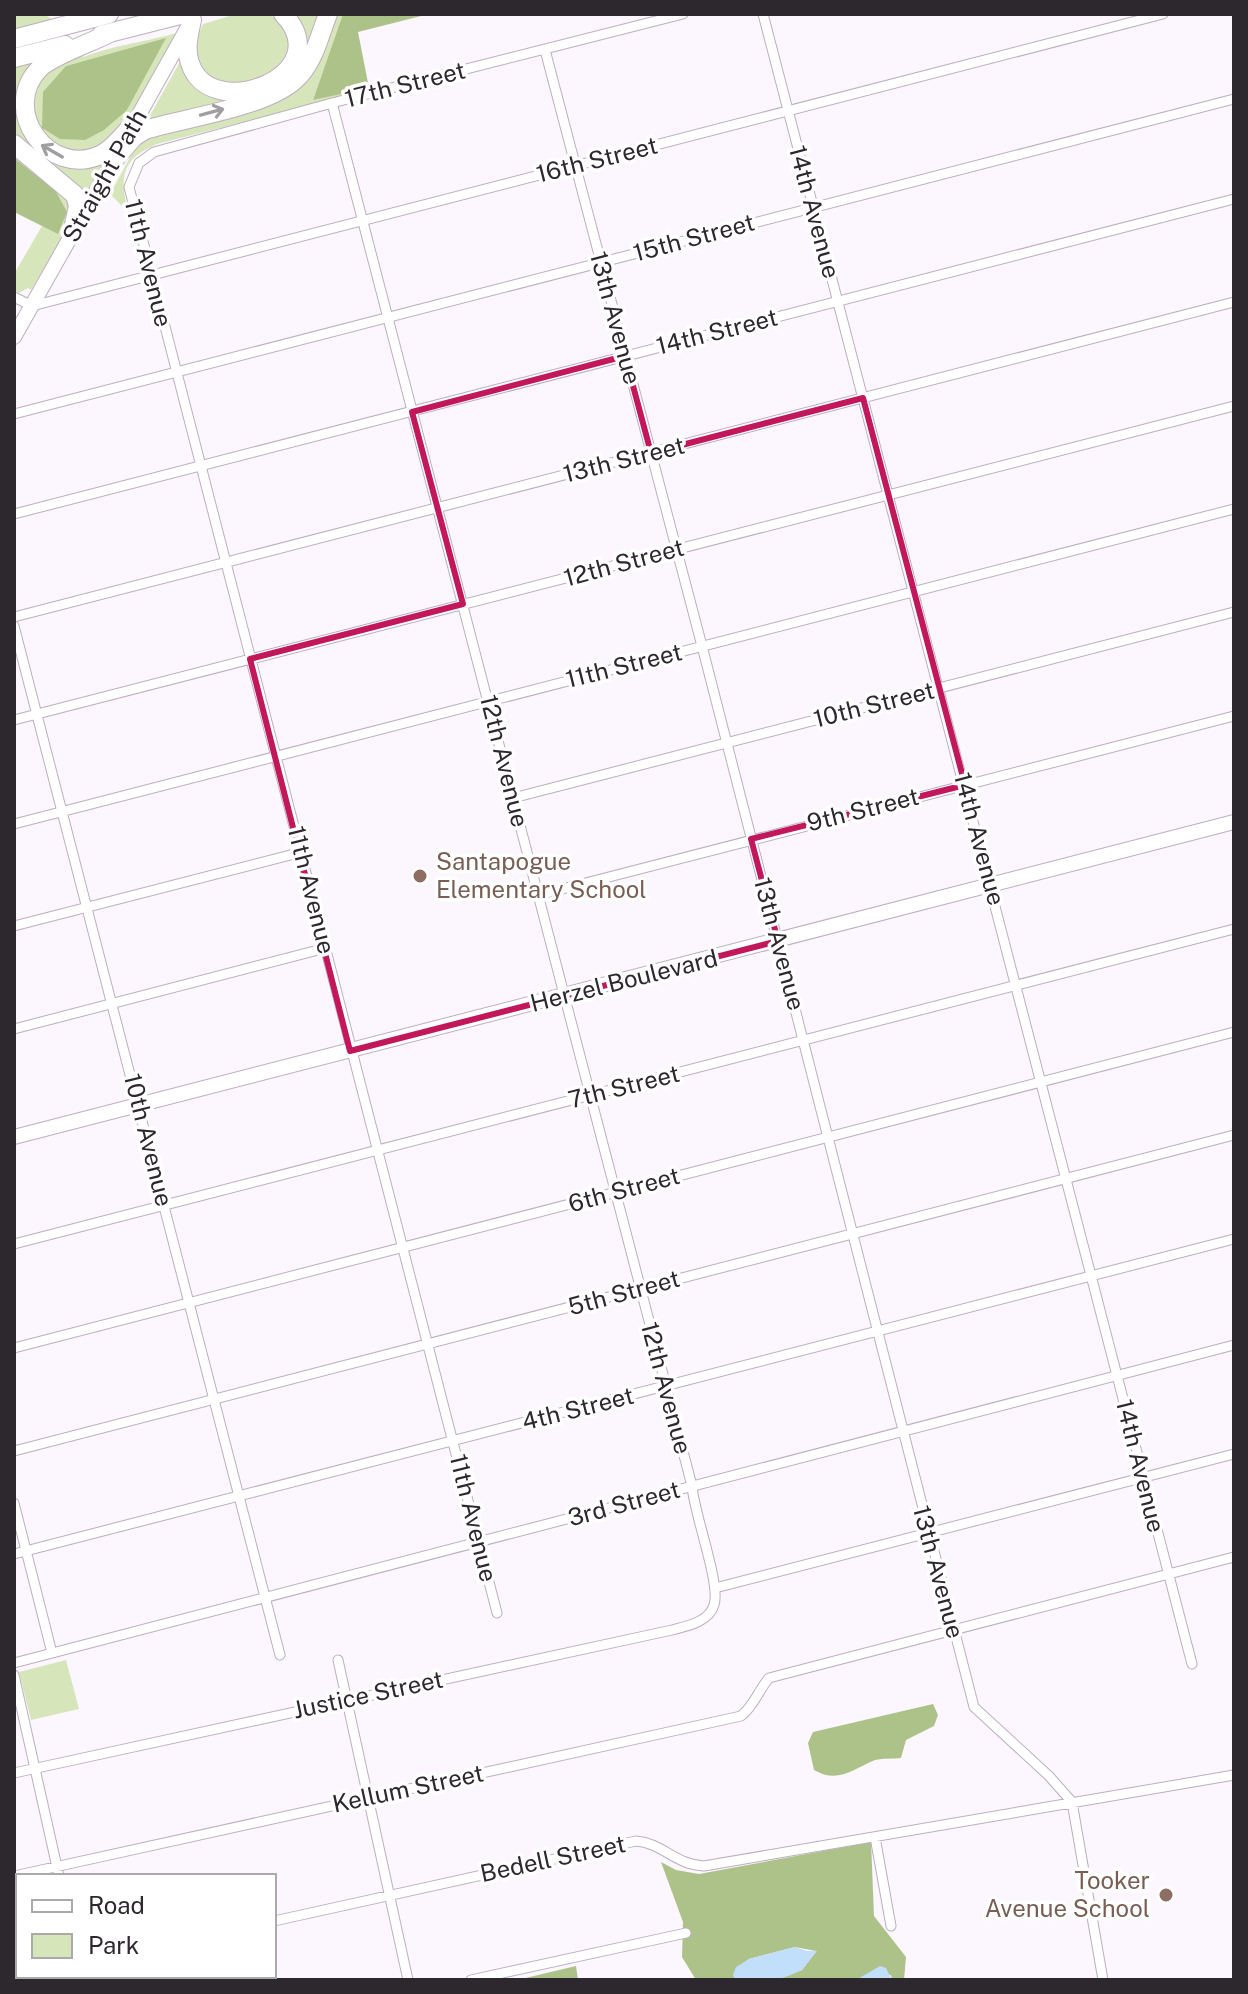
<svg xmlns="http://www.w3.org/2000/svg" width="1248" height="1994" font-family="'Public Sans',sans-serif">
<rect width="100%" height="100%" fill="#fcf6fe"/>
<!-- green -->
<path fill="#d6e6ba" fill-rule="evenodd" d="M 14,14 L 44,14 L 53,20 L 14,32 Z
M 236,14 C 262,14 272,10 290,29 L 289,63 L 257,86 L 207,80 C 194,57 191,49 203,24 Z
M 288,14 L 325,14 L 308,57 L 300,54 Z
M 335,14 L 343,14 L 313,100 L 361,88 L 361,92 L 157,144 C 120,160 120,177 128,212 L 110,194 L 140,139 L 268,104 Z
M 177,33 L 121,134 L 90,156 L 45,144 L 29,100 L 40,76 L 82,54 L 83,57 C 114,45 145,42 177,33 ZM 165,39 L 127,110 L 66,66 Z
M 186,51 L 184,62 L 243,97 L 149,122 L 148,119 Z
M 42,60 L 34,70 L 33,145 L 107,158 L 81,203 L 14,140 L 14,67 Z
M 14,152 L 69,193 L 74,217 L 31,290 L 28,288 L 19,293 L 14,290 L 14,274 L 42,226 L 58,233 L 32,172 L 14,158 Z
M 66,1660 L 79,1709 L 31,1720 L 19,1672 Z"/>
<!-- forest -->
<path fill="#adc288" d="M 343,14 L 429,14 L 358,32 L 369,88 L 313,100 Z
M 166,38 L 127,110 L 104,130 L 85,140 L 60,139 L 42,128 L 43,92 L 66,66 Z
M 14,158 L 55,190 L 67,212 L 58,234 L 14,212 Z
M 933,1704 L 938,1715 L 934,1726 L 906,1740 L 901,1758 C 893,1759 883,1758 875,1760 C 853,1769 838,1784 814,1770 L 808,1743 L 813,1732 Z
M 871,1842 L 874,1916 L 906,1957 L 904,1980 L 892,1980 L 891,1975 L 856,1980 L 776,1980 L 802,1970 L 816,1951 L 795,1947 L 749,1959 L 733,1975 L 736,1980 L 696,1980 L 682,1957 L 683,1922 L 661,1862 L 676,1870 L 699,1874 Z
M 576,1966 L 578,1980 L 517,1980 Z"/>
<!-- water -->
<path fill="#c1defa" d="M 795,1947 L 807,1951 L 817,1951 L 802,1970 L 788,1976 L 776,1980 L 736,1980 L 733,1975 L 736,1967 L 749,1959 Z
M 880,1966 L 886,1968 L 892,1980 L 856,1980 Z"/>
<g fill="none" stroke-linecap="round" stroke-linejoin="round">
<defs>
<path id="street" d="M 763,14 L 1192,1664
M 545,50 L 702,646 L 974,1707 L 1049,1776 L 1072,1802 L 1103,1980
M 14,297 L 32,306 L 1163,14
M 14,414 L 1234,99
M 14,514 L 1234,199
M 14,617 L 1234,302
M 14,626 L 280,1655
M 14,720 L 1234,406
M 513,798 L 1234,612
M 14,824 L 1234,509
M 539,895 L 1234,716
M 14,926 L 302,852
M 14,1029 L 326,948
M 14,1244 L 1234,929
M 14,1348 L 1234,1032
M 14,1451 L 1234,1135
M 14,1503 L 52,1653
M 14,1554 L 1234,1239
M 715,1588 L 1234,1454
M 497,1613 L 129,187 L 139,163 L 154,152 L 332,103 L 683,14
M 338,1660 L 408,1980
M 14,1663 L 1234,1345
M 14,1675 L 59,1876
M 14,1773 L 672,1630 C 687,1626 709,1622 714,1605 C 721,1584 694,1514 692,1486 L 332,103
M 875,1837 L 891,1926
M 14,1876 L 741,1716 C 754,1706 758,1691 769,1678 L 1234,1557
M 274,1921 L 636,1841 C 663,1843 675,1865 704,1866 L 1234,1775
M 83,1976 L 84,1980
M 22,1980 L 28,1976
M 471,1980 L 686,1933"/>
<path id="secondary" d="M 132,127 L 188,27
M 14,337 L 118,153
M 14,1137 L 1234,822"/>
<path id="highway" d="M 192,20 C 189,34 185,49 190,63 C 210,126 341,74 283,14
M 110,33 C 93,42 51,56 39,69 C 0,110 48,178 100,155 C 115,148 125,132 136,121
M 101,35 L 184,14
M 14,39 L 109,14
M 14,58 L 65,45
M 14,144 L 75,195 L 78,206 L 72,234
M 113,161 L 134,137 L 145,130 C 186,117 273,107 300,75 C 315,58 320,34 328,14"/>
</defs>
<!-- street casing -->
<use href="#street" stroke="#bdaec0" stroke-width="11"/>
<!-- secondary casing -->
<use href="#secondary" stroke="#bdaec0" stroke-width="16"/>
<!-- highway casing -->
<use href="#highway" stroke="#bdaec0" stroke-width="20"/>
<!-- street -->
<use href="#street" stroke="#fff" stroke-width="9"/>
<!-- secondary -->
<use href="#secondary" stroke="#fff" stroke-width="14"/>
<!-- highway -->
<use href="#highway" stroke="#fff" stroke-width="18"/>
</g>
<!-- one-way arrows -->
<defs><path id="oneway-shaft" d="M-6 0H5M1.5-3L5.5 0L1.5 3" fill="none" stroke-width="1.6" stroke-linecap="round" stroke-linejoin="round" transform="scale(2)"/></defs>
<g stroke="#a09ea1">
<use href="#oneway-shaft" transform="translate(212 112) rotate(-15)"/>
<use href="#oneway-shaft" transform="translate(52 151) rotate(-150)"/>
</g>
<!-- marked area -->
<path fill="none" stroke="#c2185b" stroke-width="6" stroke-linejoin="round" d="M 625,356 L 651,453 L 863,398 L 965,785 L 751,839 L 778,941 L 350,1051 L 250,659 L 463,604 L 412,412 Z"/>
<!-- markers -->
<g fill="#8d6e63" stroke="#fff" stroke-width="3">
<circle cx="420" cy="876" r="8"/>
<circle cx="1166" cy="1895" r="8"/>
</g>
<g text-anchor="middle" stroke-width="7" stroke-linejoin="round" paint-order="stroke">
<!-- street labels -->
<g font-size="24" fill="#2d272e" stroke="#fff">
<text transform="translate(405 85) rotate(-14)" y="8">17th Street</text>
<text transform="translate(597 160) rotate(-14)" y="8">16th Street</text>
<text transform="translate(105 176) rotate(-61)" y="8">Straight Path</text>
<text transform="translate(814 212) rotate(75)" y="8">14th Avenue</text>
<text transform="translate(694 238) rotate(-15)" y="8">15th Street</text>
<text transform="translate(148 263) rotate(76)" y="8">11th Avenue</text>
<text transform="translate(615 318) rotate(75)" y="8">13th Avenue</text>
<text transform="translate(717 332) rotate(-14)" y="8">14th Street</text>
<text transform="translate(624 460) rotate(-14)" y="8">13th Street</text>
<text transform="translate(624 563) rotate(-15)" y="8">12th Street</text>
<text transform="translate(624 666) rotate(-14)" y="8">11th Street</text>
<text transform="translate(874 705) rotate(-14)" y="8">10th Street</text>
<text transform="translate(504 761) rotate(76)" y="8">12th Avenue</text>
<text transform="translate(863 810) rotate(-14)" y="8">9th Street</text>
<text transform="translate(979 839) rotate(75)" y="8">14th Avenue</text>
<text transform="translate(311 890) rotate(76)" y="8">11th Avenue</text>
<text transform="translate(779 944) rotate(75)" y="8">13th Avenue</text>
<text transform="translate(624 981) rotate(-14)" y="8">Herzel Boulevard</text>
<text transform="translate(624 1087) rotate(-14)" y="8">7th Street</text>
<text transform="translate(148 1140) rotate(76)" y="8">10th Avenue</text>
<text transform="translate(624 1190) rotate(-15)" y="8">6th Street</text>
<text transform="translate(624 1293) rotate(-15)" y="8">5th Street</text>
<text transform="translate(666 1388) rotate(75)" y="8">12th Avenue</text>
<text transform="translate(578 1409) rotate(-14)" y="8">4th Street</text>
<text transform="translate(1140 1466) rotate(76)" y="8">14th Avenue</text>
<text transform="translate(624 1504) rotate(-15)" y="8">3rd Street</text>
<text transform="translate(473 1518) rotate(76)" y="8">11th Avenue</text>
<text transform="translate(938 1572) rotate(75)" y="8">13th Avenue</text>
<text transform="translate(368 1695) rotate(-12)" y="8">Justice Street</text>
<text transform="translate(408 1789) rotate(-12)" y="8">Kellum Street</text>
<text transform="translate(553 1859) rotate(-12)" y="8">Bedell Street</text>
</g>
<!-- education labels -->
<g font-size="24" fill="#785e54" stroke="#fff" text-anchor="start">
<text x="436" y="870">Santapogue<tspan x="436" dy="28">Elementary School</tspan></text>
<text x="1150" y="1889" text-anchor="end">Tooker<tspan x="1150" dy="28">Avenue School</tspan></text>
</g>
</g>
<!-- border -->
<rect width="1248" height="1994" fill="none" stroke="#2d272e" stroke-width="32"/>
<!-- legend -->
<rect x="16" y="1874" width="260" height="104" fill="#ffffff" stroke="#aba9ab" stroke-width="2"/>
<rect x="32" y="1900" width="40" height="12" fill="#ffffff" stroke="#aba9ab" stroke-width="2"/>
<text x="88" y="1914" font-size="24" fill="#2d272e">Road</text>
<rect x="32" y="1934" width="40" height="24" fill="#d6e6ba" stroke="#aba9ab" stroke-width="2"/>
<text x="88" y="1954" font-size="24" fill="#2d272e">Park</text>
</svg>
